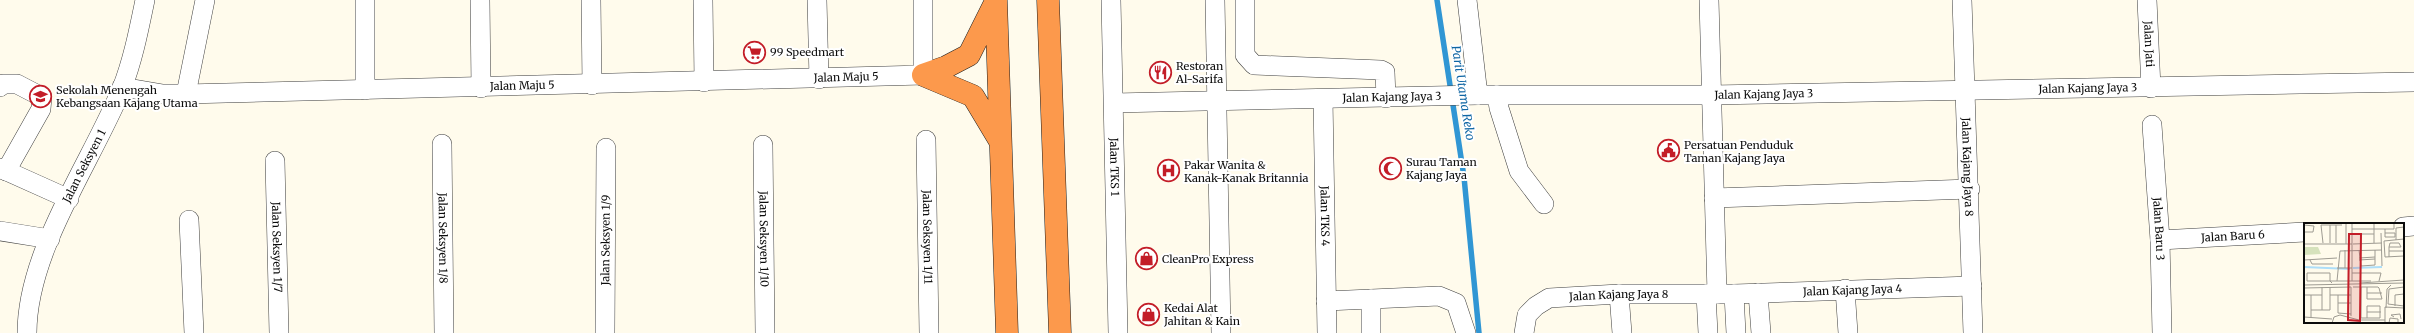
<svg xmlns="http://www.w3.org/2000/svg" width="2414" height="333" font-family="Merriweather,serif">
<rect width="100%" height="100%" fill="#fffbec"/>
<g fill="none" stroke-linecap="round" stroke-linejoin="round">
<!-- stream -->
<path stroke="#3096d4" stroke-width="5.5" d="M 1437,0 L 1464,177 L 1479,333"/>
<defs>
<g id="minor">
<path d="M 365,0 L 365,90"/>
<path d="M 480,0 L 481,88"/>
<path d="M 591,0 L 592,85"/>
<path d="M 703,0 L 704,82"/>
<path d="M 817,0 L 819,79"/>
<path id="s1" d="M 1111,0 L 1118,333"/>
<path d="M 1215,0 L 1221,333"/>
<path d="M 1245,0 L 1245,55 L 1254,65 L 1381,70 L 1385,72 L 1386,98"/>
<path d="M 1467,0 L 1478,95"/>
<path d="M 1709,0 L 1717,294"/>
<path id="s2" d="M 1962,0 L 1973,333"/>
<path id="s3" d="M 2147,0 L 2151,88"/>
<path d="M 0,87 L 3,84 L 17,84 L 42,97 L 41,109 L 6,171"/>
<path id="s4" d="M 122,87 L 163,94 L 186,94 L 923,75 L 923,0"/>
<path d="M 186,94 L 205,0"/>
<path d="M 1497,95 L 1499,108 L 1519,171 L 1544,204"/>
<path id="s5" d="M 1323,99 L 1327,333"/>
<path id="s6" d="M 1114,103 L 1478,95 L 1711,95 L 2414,82"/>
<path id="s7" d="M 2152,125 L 2160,240 L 2162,333"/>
<path id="s8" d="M 926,140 L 929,333"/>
<path id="s9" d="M 442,144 L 444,333"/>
<path id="s10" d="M 763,145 L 765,333"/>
<path id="s11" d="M 275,161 L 279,333"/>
<path d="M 0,168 L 69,199"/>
<path d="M 1714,198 L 1970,189"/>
<path d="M 189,220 L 194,333"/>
<path d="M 2403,227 L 2414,226"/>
<path d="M 0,231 L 50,239"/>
<path id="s12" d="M 2160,240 L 2305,232"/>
<path d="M 1845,289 L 1848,333"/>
<path d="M 1758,293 L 1761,333"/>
<path d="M 1619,294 L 1622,333"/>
<path d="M 1706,294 L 1708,333"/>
<path d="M 1734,294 L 1736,333"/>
<path d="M 1371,299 L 1371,333"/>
<path d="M 1326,301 L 1439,296 L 1456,303 L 1466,333"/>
<path id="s13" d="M 27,333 C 27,251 91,163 122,88 C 133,60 139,29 145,0"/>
<path id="s14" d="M 605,333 L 606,148"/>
<path id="s15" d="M 1524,333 L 1527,315 L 1536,306 L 1549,298 L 1619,294 L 1734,294 L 1972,286"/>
</g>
<path id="highway" d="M 996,0 L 1007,333
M 1048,0 L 1060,333
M 923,75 L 946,67 L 969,55 L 995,3
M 923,75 L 973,96 L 1000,141"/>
</defs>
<!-- minor casing -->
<use href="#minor" stroke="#3f3f3f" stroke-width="20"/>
<!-- highway casing -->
<use href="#highway" stroke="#1d1d1d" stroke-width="23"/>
<!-- minor -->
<use href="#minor" stroke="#fff" stroke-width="19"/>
<!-- highway -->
<use href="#highway" stroke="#fc994c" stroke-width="22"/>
</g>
<!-- icons -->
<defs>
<symbol id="supermarket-ring" viewBox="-11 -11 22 22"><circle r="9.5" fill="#fff" stroke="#c31d28" stroke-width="1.5"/><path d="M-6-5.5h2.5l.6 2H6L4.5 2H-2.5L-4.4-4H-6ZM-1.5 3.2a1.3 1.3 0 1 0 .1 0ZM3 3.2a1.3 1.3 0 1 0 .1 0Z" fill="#c31d28"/></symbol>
<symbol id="restaurant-ring" viewBox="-11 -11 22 22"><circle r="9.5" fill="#fff" stroke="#c31d28" stroke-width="1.5"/><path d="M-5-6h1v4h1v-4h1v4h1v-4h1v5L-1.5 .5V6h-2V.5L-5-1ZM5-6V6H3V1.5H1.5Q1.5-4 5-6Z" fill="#c31d28"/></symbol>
<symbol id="school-ring" viewBox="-11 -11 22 22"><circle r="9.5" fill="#fff" stroke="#c31d28" stroke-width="1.5"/><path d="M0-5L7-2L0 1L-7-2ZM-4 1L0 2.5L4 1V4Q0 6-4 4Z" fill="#c31d28"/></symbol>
<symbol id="civic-ring" viewBox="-11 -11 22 22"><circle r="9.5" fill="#fff" stroke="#c31d28" stroke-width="1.5"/><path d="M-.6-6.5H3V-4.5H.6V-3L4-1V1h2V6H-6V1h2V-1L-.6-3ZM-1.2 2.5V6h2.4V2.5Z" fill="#c31d28"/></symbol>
<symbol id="mosque-ring" viewBox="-11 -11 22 22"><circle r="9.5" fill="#fff" stroke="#c31d28" stroke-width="1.5"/><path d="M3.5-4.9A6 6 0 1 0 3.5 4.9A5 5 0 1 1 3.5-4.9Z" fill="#c31d28"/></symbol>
<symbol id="hospital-ring" viewBox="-11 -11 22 22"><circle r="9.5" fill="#fff" stroke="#c31d28" stroke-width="1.5"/><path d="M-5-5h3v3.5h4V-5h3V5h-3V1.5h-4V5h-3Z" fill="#c31d28"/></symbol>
<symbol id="shop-ring" viewBox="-11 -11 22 22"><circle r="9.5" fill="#fff" stroke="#c31d28" stroke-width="1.5"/><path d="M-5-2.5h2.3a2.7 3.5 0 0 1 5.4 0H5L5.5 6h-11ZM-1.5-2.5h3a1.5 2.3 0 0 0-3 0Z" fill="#c31d28"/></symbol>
</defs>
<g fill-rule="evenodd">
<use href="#supermarket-ring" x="742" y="40" width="25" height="25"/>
<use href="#restaurant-ring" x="1148" y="60" width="25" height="25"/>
<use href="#school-ring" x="28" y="84" width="25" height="25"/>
<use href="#civic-ring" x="1656" y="138" width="25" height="25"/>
<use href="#mosque-ring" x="1378" y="156" width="25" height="25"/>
<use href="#hospital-ring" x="1156" y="158" width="25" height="25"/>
<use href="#shop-ring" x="1134" y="246" width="25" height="25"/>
<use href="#shop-ring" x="1136" y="302" width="25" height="25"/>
</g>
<g text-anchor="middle" stroke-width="4" stroke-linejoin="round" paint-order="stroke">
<!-- street labels -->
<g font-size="11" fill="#0c0c0c" stroke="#fff">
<text dy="4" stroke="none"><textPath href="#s3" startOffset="44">Jalan Jati</textPath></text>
<text dy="4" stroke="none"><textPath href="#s4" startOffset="725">Jalan Maju 5</textPath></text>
<text dy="4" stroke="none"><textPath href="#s4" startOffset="401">Jalan Maju 5</textPath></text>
<text dy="4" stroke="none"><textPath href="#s6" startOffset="974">Jalan Kajang Jaya 3</textPath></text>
<text dy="4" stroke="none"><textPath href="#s6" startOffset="650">Jalan Kajang Jaya 3</textPath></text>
<text dy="4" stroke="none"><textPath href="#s6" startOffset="278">Jalan Kajang Jaya 3</textPath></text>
<text dy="4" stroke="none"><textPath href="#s13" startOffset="178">Jalan Seksyen 1</textPath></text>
<text dy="4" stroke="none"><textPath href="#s1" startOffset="167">Jalan TKS 1</textPath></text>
<text dy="4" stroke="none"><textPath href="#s2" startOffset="167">Jalan Kajang Jaya 8</textPath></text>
<text dy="4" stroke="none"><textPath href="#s5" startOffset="117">Jalan TKS 4</textPath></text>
<text dy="4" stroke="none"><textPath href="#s7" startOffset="104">Jalan Baru 3</textPath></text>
<text dy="4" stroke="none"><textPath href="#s12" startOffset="73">Jalan Baru 6</textPath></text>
<text dy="4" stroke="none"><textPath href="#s8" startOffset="97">Jalan Seksyen 1/11</textPath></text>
<text dy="4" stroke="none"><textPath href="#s9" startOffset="94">Jalan Seksyen 1/8</textPath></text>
<text dy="4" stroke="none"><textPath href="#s10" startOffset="94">Jalan Seksyen 1/10</textPath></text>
<text dy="4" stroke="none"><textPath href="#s14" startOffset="93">Jalan Seksyen 1/9</textPath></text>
<text dy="4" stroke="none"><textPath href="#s11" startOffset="86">Jalan Seksyen 1/7</textPath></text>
<text dy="4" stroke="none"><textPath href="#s15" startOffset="350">Jalan Kajang Jaya 4</textPath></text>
<text dy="4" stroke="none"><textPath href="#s15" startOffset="116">Jalan Kajang Jaya 8</textPath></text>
</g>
<!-- poi labels -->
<g font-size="11" fill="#0c0c0c" stroke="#fff" text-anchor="start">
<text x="770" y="56">99 Speedmart</text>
<text x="1176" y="70">Restoran<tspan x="1176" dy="13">Al-Sarifa</tspan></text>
<text x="56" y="94">Sekolah Menengah<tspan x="56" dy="13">Kebangsaan Kajang Utama</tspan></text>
<text x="1684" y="149">Persatuan Penduduk<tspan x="1684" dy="13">Taman Kajang Jaya</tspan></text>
<text x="1406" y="166">Surau Taman<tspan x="1406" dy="13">Kajang Jaya</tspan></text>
<text x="1184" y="169">Pakar Wanita &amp;<tspan x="1184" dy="13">Kanak-Kanak Britannia</tspan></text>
<text x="1162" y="263">CleanPro Express</text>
<text x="1164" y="312">Kedai Alat<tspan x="1164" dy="13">Jahitan &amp; Kain</tspan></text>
</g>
<!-- water labels -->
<g font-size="12" font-style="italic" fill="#0f66a4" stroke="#fff">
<text transform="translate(1463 93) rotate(81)" y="4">Parit Utama Reko</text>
</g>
</g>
<!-- overview -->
<g transform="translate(2304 223)">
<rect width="100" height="100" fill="#fffbec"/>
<path d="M 0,24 L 14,24 L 17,31 L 0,32 Z" fill="#d6e2bc"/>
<path fill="none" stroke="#addef9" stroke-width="2" d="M 0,44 L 46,46M 49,45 L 78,44"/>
<path fill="none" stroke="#9e9b92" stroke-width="1" d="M 42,0 L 42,21M 70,0 L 70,20M 0,2 L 10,3 L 9,9 L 0,9M 26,2 L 26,20M 32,2 L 32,20M 48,6 L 90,6 L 90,0M 81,6 L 81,14 L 91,14 L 91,10 L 81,10M 77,10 L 78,43M 48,11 L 70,11M 100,16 L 80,18 L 81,34 L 100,33M 92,17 L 92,5 L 100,4M 19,20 L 17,2 L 38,2M 0,21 L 48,21M 49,21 L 78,20M 85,24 L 97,24 L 95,20 L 86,20 L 85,24 L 85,34M 55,27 L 57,43 L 71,42 L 71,27M 85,28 L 100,28M 55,35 L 71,34M 0,37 L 33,35M 6,37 L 8,41 L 29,41M 55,37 L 71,36M 33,45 L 48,45M 41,45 L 41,27M 48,50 L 77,50 L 75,58M 33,58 L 36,28 L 78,27M 48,58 L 48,0M 28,60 L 26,58 L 26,50 L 3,50 L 3,58 L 67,58M 56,60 L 100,57M 0,62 L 100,60M 49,64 L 74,64 L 75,65 L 78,76 L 63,76 L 63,64M 100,64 L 85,66 L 84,81 L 100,83M 0,65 L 47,64 L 47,93M 63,70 L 78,70M 0,72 L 18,72M 26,72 L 47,72M 34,72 L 34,90 L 47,91M 34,80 L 47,80M 91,83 L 91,72 L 100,71M 82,85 L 83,66 L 87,62M 7,87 L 26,87 L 26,64M 18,87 L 18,64M 63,89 L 77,89M 0,94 L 28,96M 90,94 L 87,92 L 96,91 L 97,96M 7,95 L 7,72M 57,95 L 76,95 L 76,83 L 63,83 L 63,95M 57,95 L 57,64M 28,100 L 30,94 L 36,92 L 55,97 L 81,97M 81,100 L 81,84 L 100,85M 85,100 L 86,95 L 94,96 L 94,100"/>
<path fill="#c31d28" fill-opacity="0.15" stroke="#c31d28" stroke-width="2" d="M 45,11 L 57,11 L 56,98 L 44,97 Z"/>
<rect width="100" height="100" fill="none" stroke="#0c0c0c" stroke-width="2"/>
</g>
</svg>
